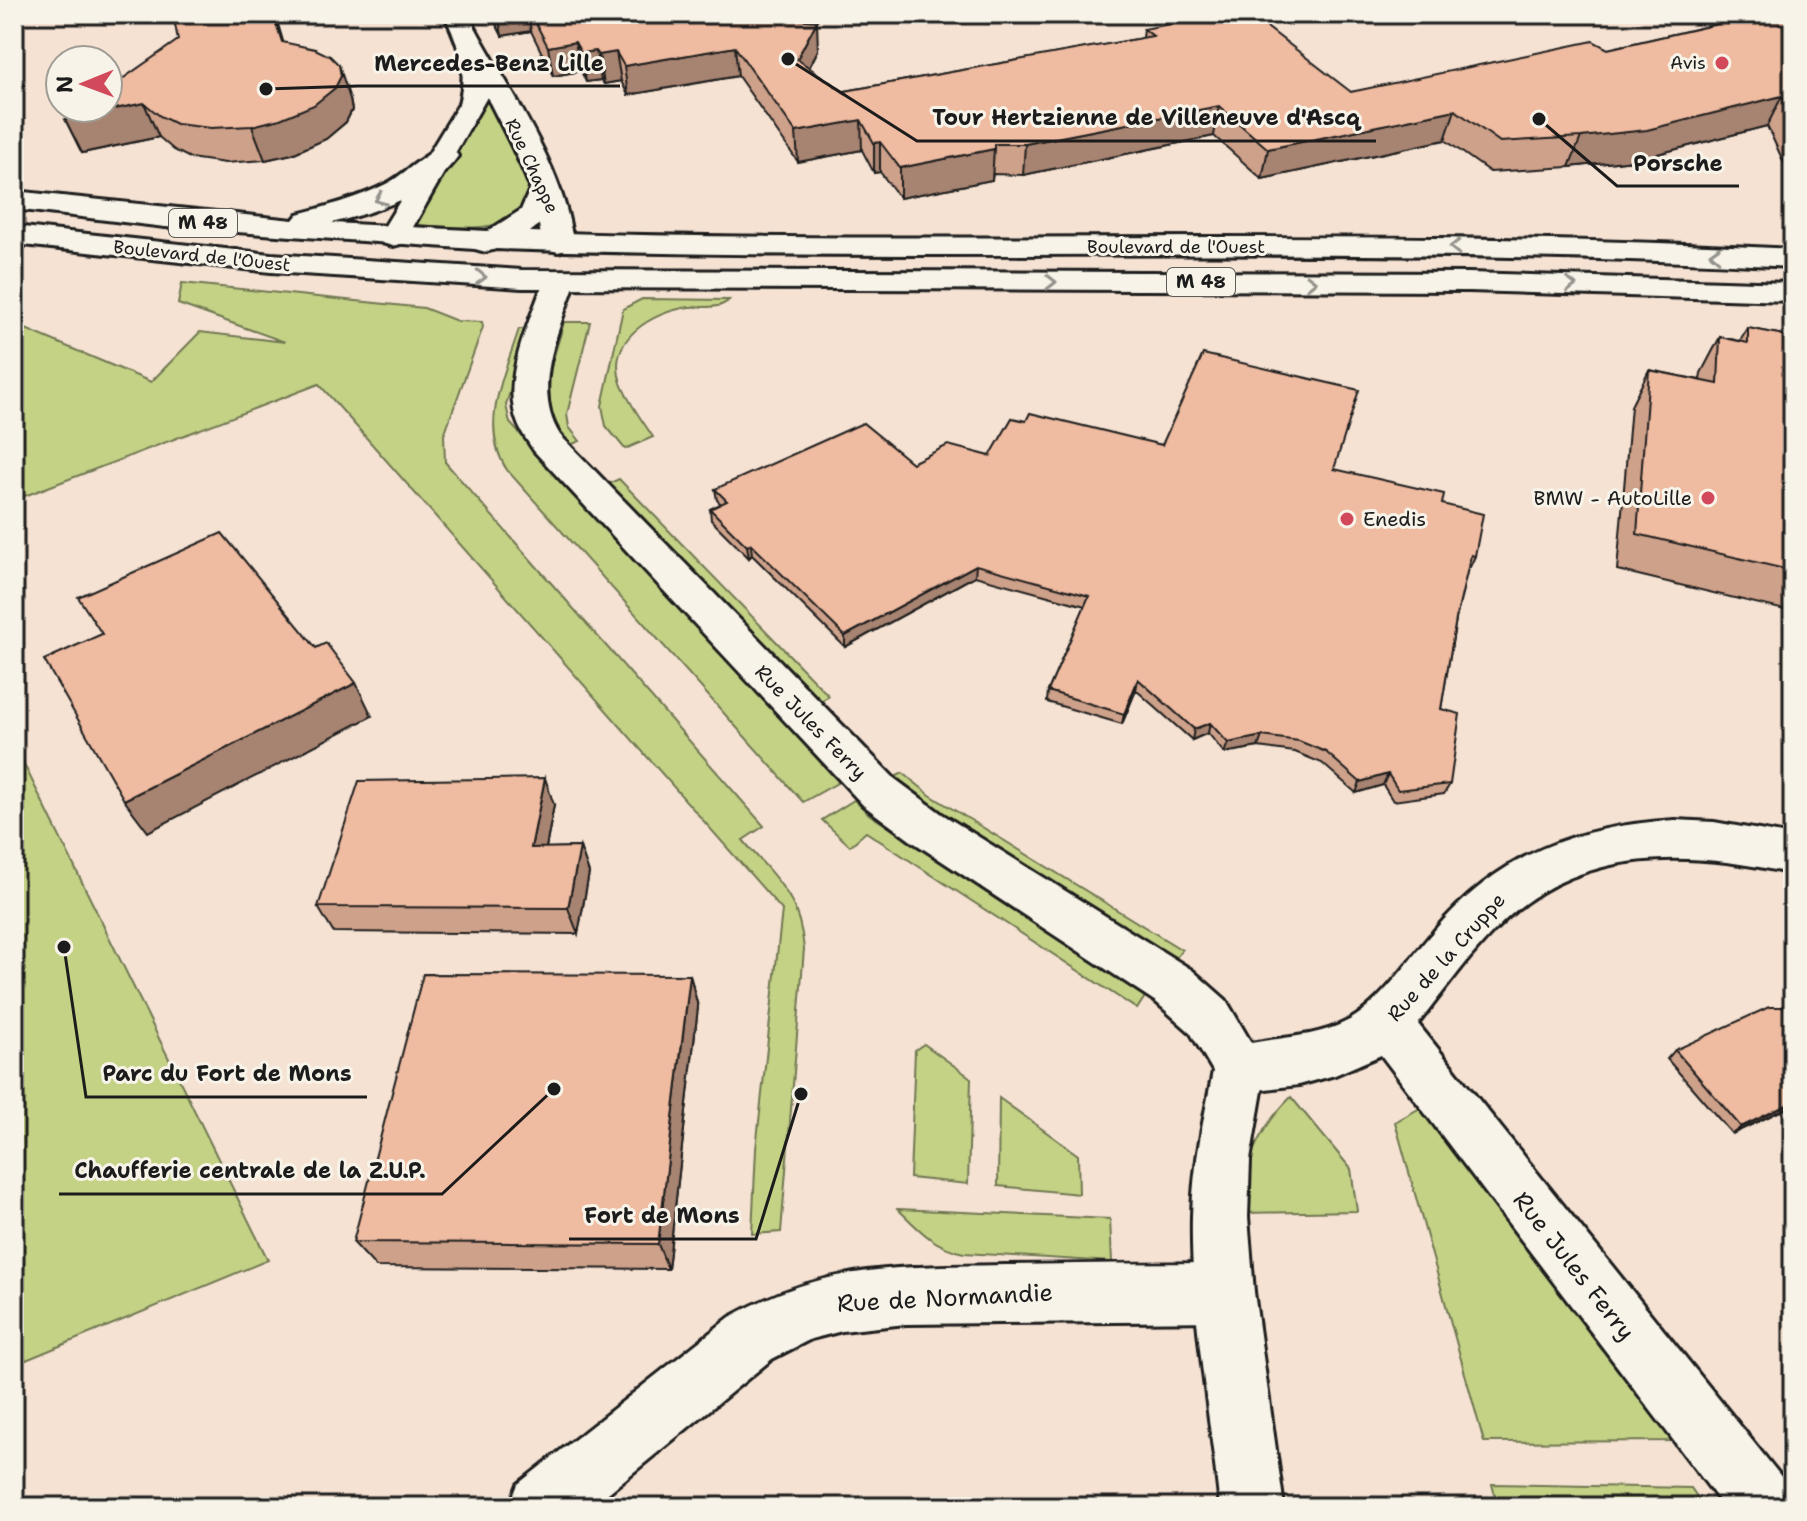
<svg xmlns="http://www.w3.org/2000/svg" width="1807" height="1521" font-family="'Shantell Sans',sans-serif">
<rect width="100%" height="100%" fill="#f5e2d3"/>
<filter id="ink" filterUnits="userSpaceOnUse"><feTurbulence type="fractalNoise" baseFrequency=".0125" numOctaves="2"/><feDisplacementMap in="SourceGraphic" scale="16" xChannelSelector="R" yChannelSelector="G"/><feConvolveMatrix kernelMatrix="1 2 1 2 8 2 1 2 1" color-interpolation-filters="sRGB"/></filter>
<g filter="url(#ink)">
<!-- green -->
<path fill="#c4d286" stroke="#707751" stroke-width="2" d="M 489,96 L 531,186 C 528,241 451,226 412,225 L 484,100 Z
M 182,283 L 424,308 L 457,321 L 482,322 L 483,327 L 444,435 L 445,462 L 764,826 L 743,840 C 776,880 799,894 804,949 L 781,1232 L 752,1234 L 756,1149 L 782,910 L 319,384 L 14,500 L 14,324 L 151,382 L 200,332 L 285,342 L 178,304 Z
M 642,299 L 729,300 C 719,310 703,306 689,307 C 652,312 606,339 621,383 C 628,402 642,420 653,437 L 625,449 L 606,426 L 602,406 L 623,309 Z
M 564,322 L 590,322 L 567,414 L 569,427 L 580,441 L 570,445 C 533,398 550,374 564,322 Z
M 519,329 L 529,329 L 506,405 L 510,423 L 839,782 L 803,802 L 507,470 C 478,426 505,374 519,329 Z
M 619,479 L 829,696 L 818,703 L 608,484 Z
M 14,744 L 268,1260 L 14,1365 Z
M 903,773 L 930,795 L 1182,950 L 1175,959 L 923,802 L 893,778 Z
M 854,800 L 870,815 L 1146,995 L 1137,1009 L 866,832 L 850,846 L 822,820 Z
M 924,1044 L 971,1078 L 968,1184 L 910,1178 L 915,1050 Z
M 1291,1097 L 1351,1169 L 1357,1211 L 1245,1213 C 1241,1165 1258,1130 1291,1097 Z
M 999,1098 L 1078,1155 L 1079,1194 L 998,1186 Z
M 1431,1102 L 1690,1441 L 1484,1442 L 1395,1122 Z
M 898,1209 L 1110,1219 L 1112,1262 L 964,1253 C 934,1247 919,1230 898,1209 Z
M 1492,1484 L 1691,1488 L 1704,1507 L 1498,1507 Z"/>
<g fill="none" stroke-linecap="round" stroke-linejoin="round">
<defs>
<path id="street" d="M 444,14 L 468,14 C 504,84 564,164 573,243 L 569,249 L 558,252 L 547,249 C 538,236 539,212 533,195 C 521,161 503,129 487,97 L 404,243 L 393,246 L 382,243 L 378,237 L 459,104 C 468,69 459,45 444,14 Z
M 1675,820 L 1714,822 L 1793,836 L 1793,874 C 1694,851 1584,845 1505,920 C 1472,951 1446,989 1418,1024 L 1787,1484 L 1793,1507 L 1724,1507 L 1381,1055 L 1335,1075 L 1299,1085 L 1240,1092 L 1222,1085 L 1214,1068 L 1222,1051 C 1265,1034 1315,1043 1356,1016 C 1387,995 1409,959 1434,931 C 1499,854 1576,826 1675,820 Z
M 1225,1263 L 1246,1271 L 1254,1292 L 1246,1313 L 1225,1321 L 906,1324 L 842,1331 L 811,1339 L 772,1359 L 591,1507 L 509,1507 L 518,1484 L 730,1317 C 827,1263 899,1267 1006,1265 C 1079,1264 1152,1263 1225,1263 Z"/>
<path id="secondary" d="M 560,271 L 571,273 L 576,280 C 560,328 530,388 560,435 L 895,779 L 942,814 L 1192,970 L 1226,1000 L 1266,1068 L 1250,1160 L 1248,1217 L 1254,1292 L 1284,1507 L 1220,1507 C 1210,1413 1190,1309 1192,1216 C 1193,1166 1204,1119 1213,1071 L 1190,1032 L 1156,1002 L 910,840 L 863,805 L 534,451 C 529,443 522,434 518,424 C 500,379 530,323 544,280 L 549,273 Z"/>
<path id="primary" d="M 444,148 L 454,150 L 458,156 C 432,194 375,212 332,223 L 488,231 L 521,210 L 533,182 L 543,179 L 553,182 L 557,188 C 555,207 545,221 530,232 C 951,246 1372,226 1793,249 L 1793,267 C 1361,243 928,264 496,249 L 486,252 L 475,249 L 165,227 L 14,209 L 14,191 L 293,220 L 298,214 C 328,206 358,198 386,184 C 406,174 423,153 444,148 Z
M 14,226 L 271,254 L 522,270 L 1469,273 L 1793,283 L 1793,301 L 1469,291 L 522,288 L 271,272 L 14,244 Z"/>
</defs>
<!-- street casing -->
<use href="#street" stroke="#1c1c1c" stroke-width="6"/>
<!-- secondary casing -->
<use href="#secondary" stroke="#1c1c1c" stroke-width="6"/>
<!-- primary casing -->
<use href="#primary" stroke="#1c1c1c" stroke-width="6"/>
<!-- street -->
<use href="#street" fill="#f7f3e8" fill-rule="evenodd"/>
<!-- secondary -->
<use href="#secondary" fill="#f7f3e8" fill-rule="evenodd"/>
<!-- primary -->
<use href="#primary" fill="#f7f3e8" fill-rule="evenodd"/>
</g>
<!-- wall -->
<path fill="#cea18a" stroke="#1c1c1c" stroke-width="2" d="M 491,14 L 746,14 L 744,16 L 818,50 L 809,68 L 846,94 L 845,91 L 1143,38 L 1144,29 L 1351,92 L 1608,49 L 1730,21 L 1716,14 L 1793,14 L 1793,170 L 1785,165 L 1767,126 L 1634,160 L 1569,167 L 1490,172 L 1445,140 L 1262,179 L 1214,136 L 1023,175 L 993,174 L 992,180 L 900,198 L 880,172 L 874,173 L 862,150 L 798,162 L 738,76 L 628,95 L 621,81 L 604,84 L 601,80 L 586,82 L 581,71 L 553,76 L 531,31 L 502,36 Z
M 283,42 L 350,99 L 352,110 L 346,122 L 326,139 L 292,154 L 265,160 L 225,163 L 190,158 L 174,150 L 159,137 L 82,153 L 65,119 Z
M 1793,327 L 1793,612 L 1617,570 L 1631,406 L 1649,370 L 1700,380 L 1701,373 L 1720,337 L 1740,341 L 1748,328 L 1788,336 Z
M 1026,421 L 1162,445 L 1334,469 L 1442,504 L 1475,556 L 1470,567 L 1468,567 L 1456,619 L 1441,709 L 1450,784 L 1444,794 L 1393,801 L 1383,785 L 1356,793 L 1322,763 L 1295,752 L 1258,747 L 1224,753 L 1208,733 L 1192,740 L 1136,690 L 1122,724 L 1047,702 L 1048,691 L 1085,606 L 975,576 L 845,647 L 752,555 L 749,558 L 711,520 L 710,509 L 721,504 L 717,500 L 715,489 L 912,463 L 990,456 Z
M 554,805 L 546,848 L 580,847 L 589,873 L 578,934 L 333,932 L 318,907 Z
M 690,975 L 698,1007 L 668,1269 L 376,1267 L 353,1242 Z
M 1793,1007 L 1793,1105 L 1732,1134 L 1667,1059 L 1675,1050 Z"/>
<!-- shaded-wall -->
<path fill="#a78371" stroke="#1c1c1c" stroke-width="2" d="M 273,14 L 275,14 L 293,75 L 282,42 Z
M 498,14 L 528,14 L 531,31 L 502,36 Z
M 817,21 L 818,50 L 799,88 L 797,59 Z
M 575,42 L 581,71 L 553,76 L 548,47 Z
M 735,47 L 738,76 L 628,95 L 624,66 Z
M 596,51 L 601,80 L 586,82 L 581,53 Z
M 616,52 L 621,81 L 604,84 L 599,55 Z
M 339,65 L 350,99 L 352,110 L 346,122 L 326,139 L 292,154 L 265,160 L 252,126 Z
M 1782,96 L 1767,126 L 1634,160 L 1569,167 L 1581,137 Z
M 144,103 L 159,137 L 82,153 L 65,119 Z
M 1219,106 L 1214,136 L 1023,175 L 1025,144 Z
M 1455,110 L 1445,140 L 1262,179 L 1268,149 Z
M 861,120 L 862,150 L 798,162 L 796,132 Z
M 880,142 L 880,172 L 874,173 L 874,143 Z
M 994,149 L 992,180 L 900,198 L 900,168 Z
M 751,544 L 752,555 L 749,558 L 747,546 Z
M 976,565 L 975,576 L 845,647 L 845,636 Z
M 1138,679 L 1136,690 L 1122,724 L 1124,714 Z
M 356,683 L 372,716 L 148,832 L 124,800 Z
M 1210,723 L 1208,733 L 1192,740 L 1194,729 Z
M 1262,736 L 1258,747 L 1224,753 L 1228,743 Z
M 1388,774 L 1383,785 L 1356,793 L 1360,782 Z
M 545,778 L 554,805 L 541,874 L 531,848 Z
M 580,847 L 589,873 L 578,934 L 568,908 Z
M 690,975 L 698,1007 L 668,1269 L 658,1244 Z
M 1793,1102 L 1793,1105 L 1732,1134 L 1741,1127 Z"/>
<!-- building -->
<path fill="#efbba1" stroke="#1c1c1c" stroke-width="2" d="M 173,14 L 273,14 L 282,42 L 315,49 L 330,56 L 339,65 L 341,76 L 335,88 L 314,105 L 280,119 L 252,126 L 211,128 L 176,124 L 160,116 L 144,103 L 65,119 L 81,108 L 108,108 L 108,89 L 178,40 Z
M 531,14 L 724,14 L 817,21 L 797,59 L 848,95 L 845,91 L 1153,36 L 1144,29 L 1220,14 L 1250,14 L 1351,92 L 1593,41 L 1608,49 L 1762,14 L 1793,14 L 1793,119 L 1782,96 L 1647,130 L 1581,137 L 1500,142 L 1455,110 L 1268,149 L 1219,106 L 1025,144 L 994,144 L 994,149 L 900,168 L 880,142 L 874,143 L 861,120 L 796,132 L 735,47 L 624,66 L 616,52 L 599,55 L 596,51 L 581,53 L 575,42 L 548,47 Z
M 1793,327 L 1793,571 L 1637,534 L 1649,370 L 1718,384 L 1720,337 L 1748,343 L 1748,328 L 1789,336 Z
M 1203,354 L 1359,390 L 1334,469 L 1444,494 L 1442,504 L 1483,514 L 1475,556 L 1471,555 L 1456,619 L 1441,709 L 1460,714 L 1450,784 L 1398,790 L 1388,774 L 1360,782 L 1326,752 L 1299,741 L 1262,736 L 1228,743 L 1210,723 L 1194,729 L 1138,679 L 1124,714 L 1048,691 L 1089,596 L 976,565 L 845,636 L 751,544 L 747,546 L 710,509 L 727,501 L 715,489 L 863,423 L 912,463 L 948,445 L 990,456 L 1012,418 L 1026,421 L 1030,413 L 1162,445 Z
M 222,533 L 316,648 L 326,643 L 356,683 L 124,800 L 44,660 L 102,634 L 78,597 Z
M 545,778 L 531,848 L 580,847 L 568,908 L 318,907 L 359,781 Z
M 423,974 L 690,975 L 658,1244 L 353,1242 Z
M 1769,1007 L 1793,1007 L 1793,1102 L 1741,1127 L 1675,1050 Z"/>
<!-- one-way arrows -->
<defs><path id="oneway-chevron" d="M-2-3.5L2.5 0L-2 3.5" fill="none" stroke-width="1.6" stroke-linecap="round" stroke-linejoin="round" transform="scale(2)"/></defs>
<g stroke="#94928c">
<use href="#oneway-chevron" transform="translate(380 199) rotate(158)"/>
<use href="#oneway-chevron" transform="translate(1455 247) rotate(-179)"/>
<use href="#oneway-chevron" transform="translate(1715 254) rotate(-178)"/>
<use href="#oneway-chevron" transform="translate(481 277) rotate(2)"/>
<use href="#oneway-chevron" transform="translate(1051 282)"/>
<use href="#oneway-chevron" transform="translate(1311 282)"/>
<use href="#oneway-chevron" transform="translate(1571 285) rotate(1)"/>
</g>
</g>
<!-- markers -->
<g fill="#d1495b" stroke="#f7f3e8" stroke-width="3">
<circle cx="1722" cy="63" r="8"/>
<circle cx="1708" cy="498" r="8"/>
<circle cx="1347" cy="519" r="8"/>
</g>
<g text-anchor="middle" stroke-width="6" stroke-linejoin="round" paint-order="stroke">
<!-- far-poi labels -->
<g font-size="18" fill="#1c1c1c" stroke="#f7f3e8" text-anchor="end">
<text x="1706" y="69">Avis</text>
</g>
<!-- far-street labels -->
<g font-size="18" fill="#1c1c1c" stroke="#f7f3e8">
<text transform="translate(532 166) rotate(65)" y="6">Rue Chappe</text>
<text x="1176" y="253">Boulevard de l'Ouest</text>
<text transform="translate(202 256) rotate(6)" y="6">Boulevard de l'Ouest</text>
</g>
<!-- shield labels -->
<g fill="#f7f3e8" stroke="#5e5c59" stroke-width="2">
<rect x="169" y="209" width="68" height="28" rx="6"/>
<rect x="1167" y="268" width="68" height="28" rx="6"/>
</g>
<g font-size="18" font-weight="bold" fill="#1c1c1c">
<text x="203" y="229">M 48</text>
<text x="1201" y="288">M 48</text>
</g>
<!-- poi labels -->
<g font-size="20" fill="#1c1c1c" stroke="#f7f3e8" text-anchor="end">
<text x="1692" y="505">BMW - AutoLille</text>
<text x="1363" y="526" text-anchor="start">Enedis</text>
</g>
<!-- street labels -->
<g font-size="20" fill="#1c1c1c" stroke="#f7f3e8">
<text transform="translate(811 722) rotate(46)" y="7">Rue Jules Ferry</text>
<text transform="translate(1446 957) rotate(-48)" y="7">Rue de la Cruppe</text>
</g>
<!-- near-street labels -->
<g font-size="24" fill="#1c1c1c" stroke="#f7f3e8">
<text transform="translate(1574 1266) rotate(52)" y="8">Rue Jules Ferry</text>
<text transform="translate(945 1298) rotate(-3)" y="8">Rue de Normandie</text>
</g>
</g>
<!-- callouts -->
<path fill="none" stroke="#1c1c1c" stroke-width="3" d="M266 89L358 86H620M788 59L917 141H1376M1539 119L1617 186H1739M64 947L86 1097H367M554 1089L442 1194H59M801 1094L756 1239H569"/>
<g fill="#1c1c1c" stroke="#f7f3e8" stroke-width="3">
<circle cx="266" cy="89" r="8"/>
<circle cx="788" cy="59" r="8"/>
<circle cx="1539" cy="119" r="8"/>
<circle cx="64" cy="947" r="8"/>
<circle cx="554" cy="1089" r="8"/>
<circle cx="801" cy="1094" r="8"/>
</g>
<g font-size="22" text-anchor="middle" font-weight="bold" fill="#1c1c1c" stroke="#f7f3e8" stroke-width="6" stroke-linejoin="round" paint-order="stroke">
<text x="489" y="71">Mercedes-Benz Lille</text>
<text x="1146" y="125">Tour Hertzienne de Villeneuve d'Ascq</text>
<text x="1678" y="171">Porsche</text>
<text x="227" y="1081">Parc du Fort de Mons</text>
<text x="250" y="1178">Chaufferie centrale de la Z.U.P.</text>
<text x="662" y="1223">Fort de Mons</text>
</g>
<!-- margin -->
<rect width="1807" height="1521" fill="none" stroke="#f7f3e8" stroke-width="48"/>
<rect x="24" y="24" width="1759" height="1473" fill="none" stroke="#1c1c1c" stroke-width="3" filter="url(#ink)"/>
<!-- north arrow -->
<g transform="translate(84 84) rotate(269)"><circle r="38" fill="#f7f3e8" stroke="#9f9d96" stroke-width="2"/>
<path d="M0-6L14 30L0 20L-14 30Z" fill="#d1495b"/>
<text y="-12" font-size="22" font-weight="bold" text-anchor="middle" fill="#1c1c1c">N</text>
</g>
</svg>
